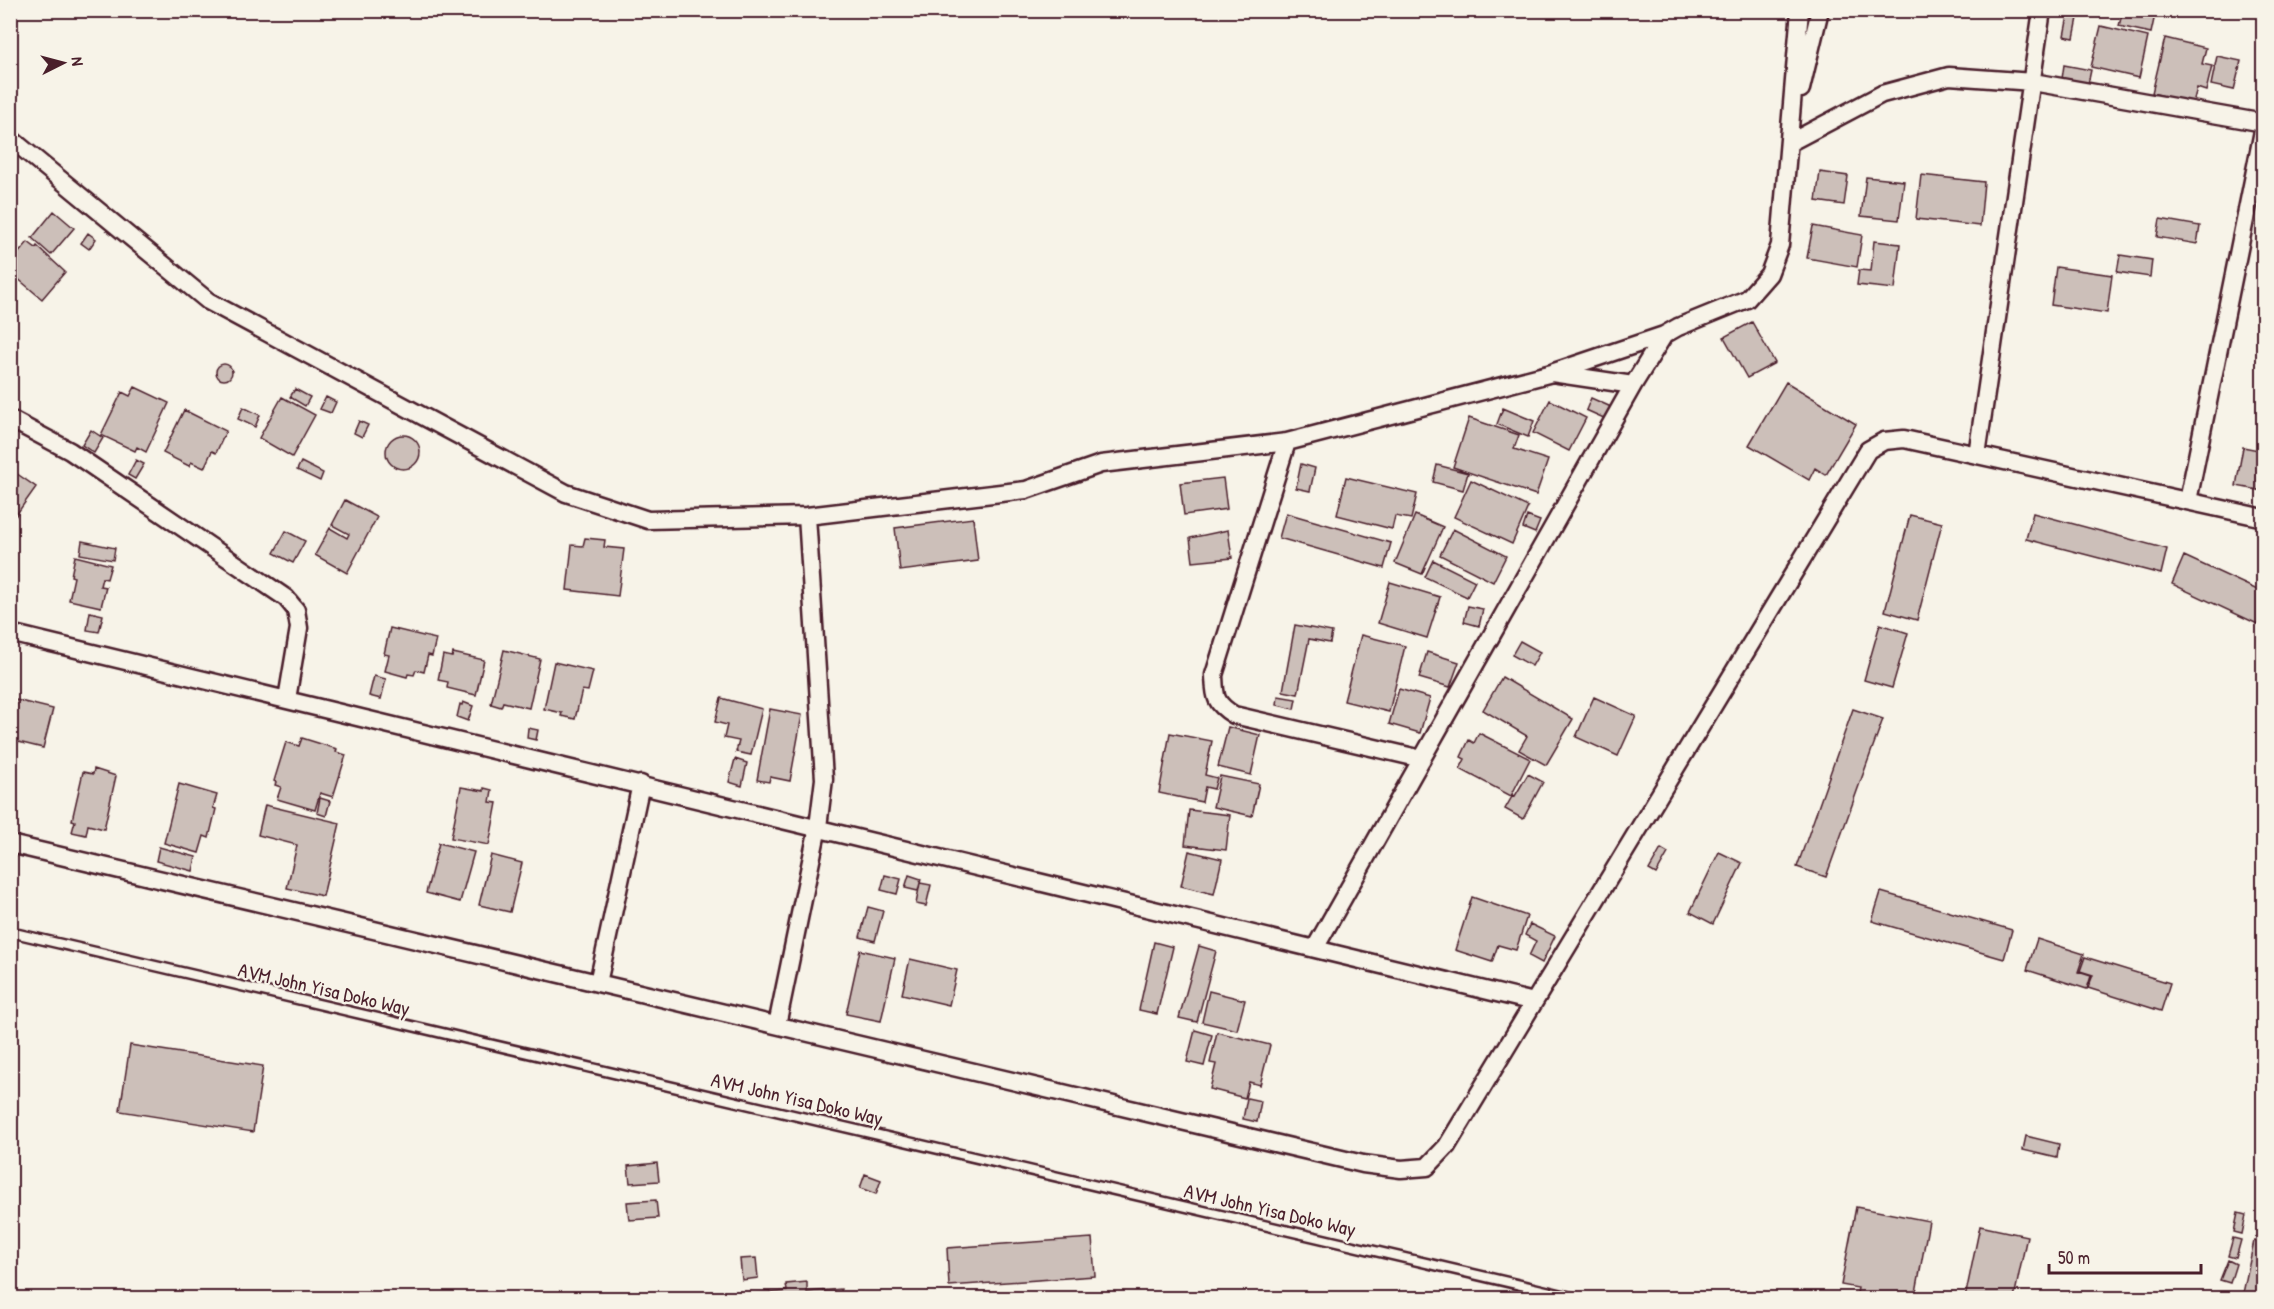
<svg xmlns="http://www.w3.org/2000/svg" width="2274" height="1309" font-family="'Patrick Hand',sans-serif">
<rect width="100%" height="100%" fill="#f7f3e8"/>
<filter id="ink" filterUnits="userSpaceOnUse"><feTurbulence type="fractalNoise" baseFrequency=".0167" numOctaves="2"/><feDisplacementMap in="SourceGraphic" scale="12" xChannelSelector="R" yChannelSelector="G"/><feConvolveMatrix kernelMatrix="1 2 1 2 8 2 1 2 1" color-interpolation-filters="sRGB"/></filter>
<g filter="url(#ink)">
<!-- building -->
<path fill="#ccbfb9" stroke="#4a1f2b" stroke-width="1.5" d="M 2123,10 L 2156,10 L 2151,33 L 2119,26 Z
M 2068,16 L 2078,18 L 2074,38 L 2064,36 Z
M 2101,26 L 2148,37 L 2139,78 L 2091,67 Z
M 2165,38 L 2206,48 L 2202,64 L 2212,66 L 2206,91 L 2197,88 L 2193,103 L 2152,93 Z
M 2217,56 L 2241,61 L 2234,90 L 2211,85 Z
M 2064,65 L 2091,70 L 2088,84 L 2062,79 Z
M 1820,172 L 1848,176 L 1844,205 L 1816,201 Z
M 1921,175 L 1984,182 L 1980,226 L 1916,219 Z
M 1866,177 L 1904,181 L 1899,220 L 1861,216 Z
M 54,211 L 74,228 L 51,255 L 32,238 Z
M 2160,219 L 2200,226 L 2197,244 L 2157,237 Z
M 1813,226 L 1862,235 L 1857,267 L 1807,258 Z
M 88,233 L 96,239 L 89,249 L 81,243 Z
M 1874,241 L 1900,244 L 1895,289 L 1857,285 L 1859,270 L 1871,271 Z
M 28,242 L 36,248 L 37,246 L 65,272 L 42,299 L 10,272 L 10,263 Z
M 2120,255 L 2152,260 L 2150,277 L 2117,272 Z
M 2056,267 L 2112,275 L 2107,313 L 2051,305 Z
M 1752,322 L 1775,363 L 1747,378 L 1724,337 Z
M216 372a8 8 0 1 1 16 0a8 8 0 1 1-16 0Z
M 1786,382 L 1856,424 L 1826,475 L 1815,468 L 1809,480 L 1749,445 Z
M 135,387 L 169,403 L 146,452 L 137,447 L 135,451 L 101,435 L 122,392 L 130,396 Z
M 295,389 L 310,397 L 305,406 L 290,397 Z
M 282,397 L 315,415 L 292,457 L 259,438 Z
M 326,397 L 336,402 L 331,413 L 320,409 Z
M 1591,398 L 1611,407 L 1606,419 L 1586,410 Z
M 1550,400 L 1586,418 L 1569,451 L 1533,433 Z
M 243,407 L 260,415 L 255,427 L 238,419 Z
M 1503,408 L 1534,421 L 1528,437 L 1497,424 Z
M 184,410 L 226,431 L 216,453 L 212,451 L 204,468 L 191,462 L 189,466 L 163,453 Z
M 1469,418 L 1519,435 L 1514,449 L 1548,460 L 1536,495 L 1453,467 Z
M 359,421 L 368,425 L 362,437 L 354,433 Z
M 91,430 L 103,438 L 94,453 L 82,445 Z
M386 452a17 17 0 1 1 34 0a17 17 0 1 1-34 0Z
M 2243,447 L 2264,451 L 2264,491 L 2236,486 Z
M 136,460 L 144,464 L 135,479 L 128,475 Z
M 301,462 L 323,473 L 320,481 L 297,470 Z
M 1301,464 L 1315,468 L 1310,491 L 1296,488 Z
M 1437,465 L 1468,473 L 1463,490 L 1433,482 Z
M 10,469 L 36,487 L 11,522 L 10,521 Z
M 1346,477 L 1417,494 L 1411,519 L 1395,516 L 1392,529 L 1337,515 Z
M 1223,478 L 1227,509 L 1184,515 L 1180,483 Z
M 1471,480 L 1528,507 L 1512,544 L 1454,517 Z
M 345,500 L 377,517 L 347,573 L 315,555 L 330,528 L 347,538 L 349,534 L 332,525 Z
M 1286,513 L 1391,543 L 1384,568 L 1279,538 Z
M 2033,513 L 2167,549 L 2161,574 L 2026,539 Z
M 1415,515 L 1443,527 L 1422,574 L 1395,563 Z
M 1910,515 L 1942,523 L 1917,620 L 1885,611 Z
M 1527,516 L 1540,521 L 1535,533 L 1523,528 Z
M 973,518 L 978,561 L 900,571 L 895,528 Z
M 1453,529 L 1506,556 L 1493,582 L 1440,555 Z
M 1228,530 L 1232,558 L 1193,562 L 1190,538 Z
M 286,531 L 305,541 L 293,563 L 274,553 Z
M 585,538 L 605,540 L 604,547 L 624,549 L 618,596 L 567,590 L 572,545 L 583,546 Z
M 82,541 L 115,548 L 113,560 L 80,554 Z
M 75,556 L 111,565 L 107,579 L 102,578 L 100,586 L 106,587 L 101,607 L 69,600 L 74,577 L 71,576 Z
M 2184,556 L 2264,593 L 2264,627 L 2172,584 Z
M 1433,560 L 1475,581 L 1467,597 L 1425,577 Z
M 1390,582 L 1440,597 L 1427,638 L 1378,623 Z
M 1468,606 L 1483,609 L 1479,626 L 1464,622 Z
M 90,612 L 103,615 L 99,632 L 87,630 Z
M 1880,624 L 1908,633 L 1892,688 L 1864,680 Z
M 1295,625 L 1332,632 L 1330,643 L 1309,639 L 1298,694 L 1283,691 Z
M 390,628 L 436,639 L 432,656 L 428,655 L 424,672 L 416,670 L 414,675 L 408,674 L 407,677 L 385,671 L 389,655 L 384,654 Z
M 1361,635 L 1405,646 L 1389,712 L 1344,701 Z
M 1520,641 L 1540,652 L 1532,666 L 1512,655 Z
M 504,650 L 540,659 L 529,708 L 503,702 L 501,707 L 491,704 Z
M 1427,652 L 1459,662 L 1450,687 L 1419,678 Z
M 453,653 L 484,660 L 476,695 L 447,688 L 448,682 L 438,680 L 443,655 L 452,657 Z
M 554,662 L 593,671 L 588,691 L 582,690 L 575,719 L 561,716 L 562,713 L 544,709 Z
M 374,676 L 386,679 L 381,699 L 369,696 Z
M 1502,677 L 1573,719 L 1546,765 L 1519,750 L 1527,736 L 1483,710 Z
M 1399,689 L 1430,698 L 1420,733 L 1389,724 Z
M 1278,696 L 1296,699 L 1294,709 L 1277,705 Z
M 1594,697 L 1636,716 L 1618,756 L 1576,737 Z
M 721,698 L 762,709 L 751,755 L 736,752 L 739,741 L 724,738 L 727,725 L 715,722 Z
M 16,700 L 53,709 L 43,748 L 10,740 L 10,719 Z
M 463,702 L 473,706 L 468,721 L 457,717 L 460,704 L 462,705 Z
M 770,709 L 802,715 L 790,781 L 770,777 L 769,782 L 757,780 Z
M 1853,709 L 1883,719 L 1826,877 L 1797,867 Z
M 1228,727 L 1260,735 L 1251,775 L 1218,767 Z
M 528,728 L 538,730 L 536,740 L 527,738 Z
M 1170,733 L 1212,741 L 1205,775 L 1217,778 L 1214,789 L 1205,787 L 1202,802 L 1159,793 Z
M 1479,733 L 1530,759 L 1511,796 L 1460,769 L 1465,759 L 1461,757 L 1469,740 L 1474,743 Z
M 302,738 L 337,749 L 336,752 L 346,755 L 333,797 L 320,793 L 315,810 L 277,799 L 281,787 L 275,785 L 276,782 L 274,781 L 286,742 L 299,746 Z
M 735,759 L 747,763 L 742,786 L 729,782 Z
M 94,769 L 116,776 L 104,829 L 88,825 L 86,835 L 72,832 L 75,821 L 72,820 L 83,772 L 93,774 Z
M 1528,774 L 1543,782 L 1523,819 L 1505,809 L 1513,795 L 1515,796 Z
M 1220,776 L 1259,784 L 1252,816 L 1213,807 Z
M 179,784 L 217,795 L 213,808 L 216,809 L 209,838 L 204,836 L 199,853 L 164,843 Z
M 461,787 L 484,791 L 484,788 L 492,790 L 490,802 L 497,803 L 489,845 L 451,838 Z
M 320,798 L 330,801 L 326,816 L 317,813 Z
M 265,805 L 340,823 L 323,896 L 287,888 L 297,845 L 258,835 Z
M 1189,810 L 1230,815 L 1226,850 L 1185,845 Z
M 439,843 L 474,852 L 460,902 L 426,893 Z
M 159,847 L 196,857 L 193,871 L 156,861 Z
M 1661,849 L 1668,853 L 1656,874 L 1649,870 Z
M 1189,851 L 1222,859 L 1214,894 L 1181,886 Z
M 1719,852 L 1742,863 L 1713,924 L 1690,912 Z
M 491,855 L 522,863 L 510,912 L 479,905 Z
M 885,875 L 901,879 L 897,894 L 881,890 Z
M 909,875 L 921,879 L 918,891 L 905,888 Z
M 920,883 L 931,885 L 926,906 L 916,904 Z
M 1881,892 L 2012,930 L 2004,959 L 1872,921 Z
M 1472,897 L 1527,916 L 1516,950 L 1498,945 L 1492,962 L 1455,950 Z
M 868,907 L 883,911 L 875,941 L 860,937 Z
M 1530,924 L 1555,936 L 1542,963 L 1529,956 L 1536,941 L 1525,935 Z
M 2037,939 L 2084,954 L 2078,972 L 2091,976 L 2087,989 L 2027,970 Z
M 1154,942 L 1173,947 L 1157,1014 L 1139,1010 Z
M 1199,946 L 1216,951 L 1197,1022 L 1179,1018 Z
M 860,950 L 895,958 L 881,1021 L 846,1014 Z
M 2085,957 L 2170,983 L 2161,1011 L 2088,988 L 2093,975 L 2080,971 Z
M 910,959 L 957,970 L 949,1005 L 902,994 Z
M 1209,991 L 1245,1000 L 1237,1030 L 1202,1022 Z
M 1195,1030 L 1212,1035 L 1204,1066 L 1187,1062 Z
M 1217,1032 L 1270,1045 L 1260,1085 L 1249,1082 L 1245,1098 L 1210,1089 L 1216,1064 L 1210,1063 Z
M 130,1045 L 263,1066 L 253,1132 L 120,1111 Z
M 1247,1098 L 1261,1101 L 1257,1122 L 1243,1119 Z
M 2026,1136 L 2059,1144 L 2057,1158 L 2023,1150 Z
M 657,1163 L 659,1181 L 630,1183 L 628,1166 Z
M 865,1174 L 881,1180 L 876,1194 L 860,1188 Z
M 656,1200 L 658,1218 L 629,1220 L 627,1202 Z
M 1856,1207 L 1929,1221 L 1915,1298 L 1884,1294 L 1883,1298 L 1856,1298 L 1858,1288 L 1841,1285 Z
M 2238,1213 L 2246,1215 L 2242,1234 L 2234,1232 Z
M 1980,1226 L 2027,1236 L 2014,1298 L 1965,1298 Z
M 1092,1238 L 1095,1276 L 949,1286 L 947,1248 Z
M 2233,1238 L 2241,1240 L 2236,1258 L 2228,1256 Z
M 2254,1241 L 2264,1243 L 2264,1298 L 2242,1298 Z
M 756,1258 L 758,1278 L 742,1280 L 740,1259 Z
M 2228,1260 L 2236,1264 L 2230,1283 L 2220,1280 Z
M 807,1282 L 807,1292 L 841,1289 L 842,1298 L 754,1298 L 754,1294 L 787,1291 L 786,1284 Z"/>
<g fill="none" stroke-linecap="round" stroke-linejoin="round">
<defs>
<path id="lane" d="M 10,932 L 1576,1298"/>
<path id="street" d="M 1801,89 L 1820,10
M 10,138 L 208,301 L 566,493 L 648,520 L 807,516 L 1026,490 L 1101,464 L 1287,442 L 1552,373 L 1633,385 L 1664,335 L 1678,327 L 1747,299 L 1769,274 L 1780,245 L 1800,10
M 1789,143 L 1882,94 L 1949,76 L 2033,82 L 2264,123
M 1554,372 L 1664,335
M 10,419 L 70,451 L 286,598 L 296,610 L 299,628 L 287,699
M 1287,442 L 1214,675 C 1215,696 1214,703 1234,715 L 1422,759
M 1977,455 L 2042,10
M 2188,501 L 2264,126
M 10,633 L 1534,1002
M 10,844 L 1363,1164 L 1401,1169 L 1427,1167 L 1447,1146 L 1868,450 L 1884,441 L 1904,439 L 2264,518
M 1315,948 L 1633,385
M 598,983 L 641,784
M 777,1025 L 818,827 L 824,779 L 807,516"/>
</defs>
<!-- lane casing -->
<use href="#lane" stroke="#4a1f2b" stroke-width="13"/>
<!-- street casing -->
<use href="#street" stroke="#4a1f2b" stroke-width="21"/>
<!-- lane -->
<use href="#lane" stroke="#f7f3e8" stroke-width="8"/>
<!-- street -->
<use href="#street" stroke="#f7f3e8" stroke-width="16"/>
</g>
</g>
<g text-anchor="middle" stroke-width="4.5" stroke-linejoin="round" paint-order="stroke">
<!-- street labels -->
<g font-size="20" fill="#4a1f2b" stroke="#f7f3e8">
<text transform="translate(324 989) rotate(13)" y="7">AVM John Yisa Doko Way</text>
<text transform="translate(797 1099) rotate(13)" y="7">AVM John Yisa Doko Way</text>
<text transform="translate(1270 1210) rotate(13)" y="7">AVM John Yisa Doko Way</text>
</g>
</g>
<!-- margin -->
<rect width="2274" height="1309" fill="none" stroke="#f7f3e8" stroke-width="36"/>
<rect x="18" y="18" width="2238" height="1273" fill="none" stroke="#4a1f2b" stroke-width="2" filter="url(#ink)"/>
<!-- north arrow -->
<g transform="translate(63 63) rotate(84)" stroke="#f7f3e8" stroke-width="4.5" paint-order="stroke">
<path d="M0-4.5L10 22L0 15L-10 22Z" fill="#4a1f2b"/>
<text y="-9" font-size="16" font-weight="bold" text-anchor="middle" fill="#4a1f2b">N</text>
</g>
<!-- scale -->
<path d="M2049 1264v9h152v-9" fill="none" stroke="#4a1f2b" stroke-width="3"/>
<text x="2058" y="1264" font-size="18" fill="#4a1f2b" stroke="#f7f3e8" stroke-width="4.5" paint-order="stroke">50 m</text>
</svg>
